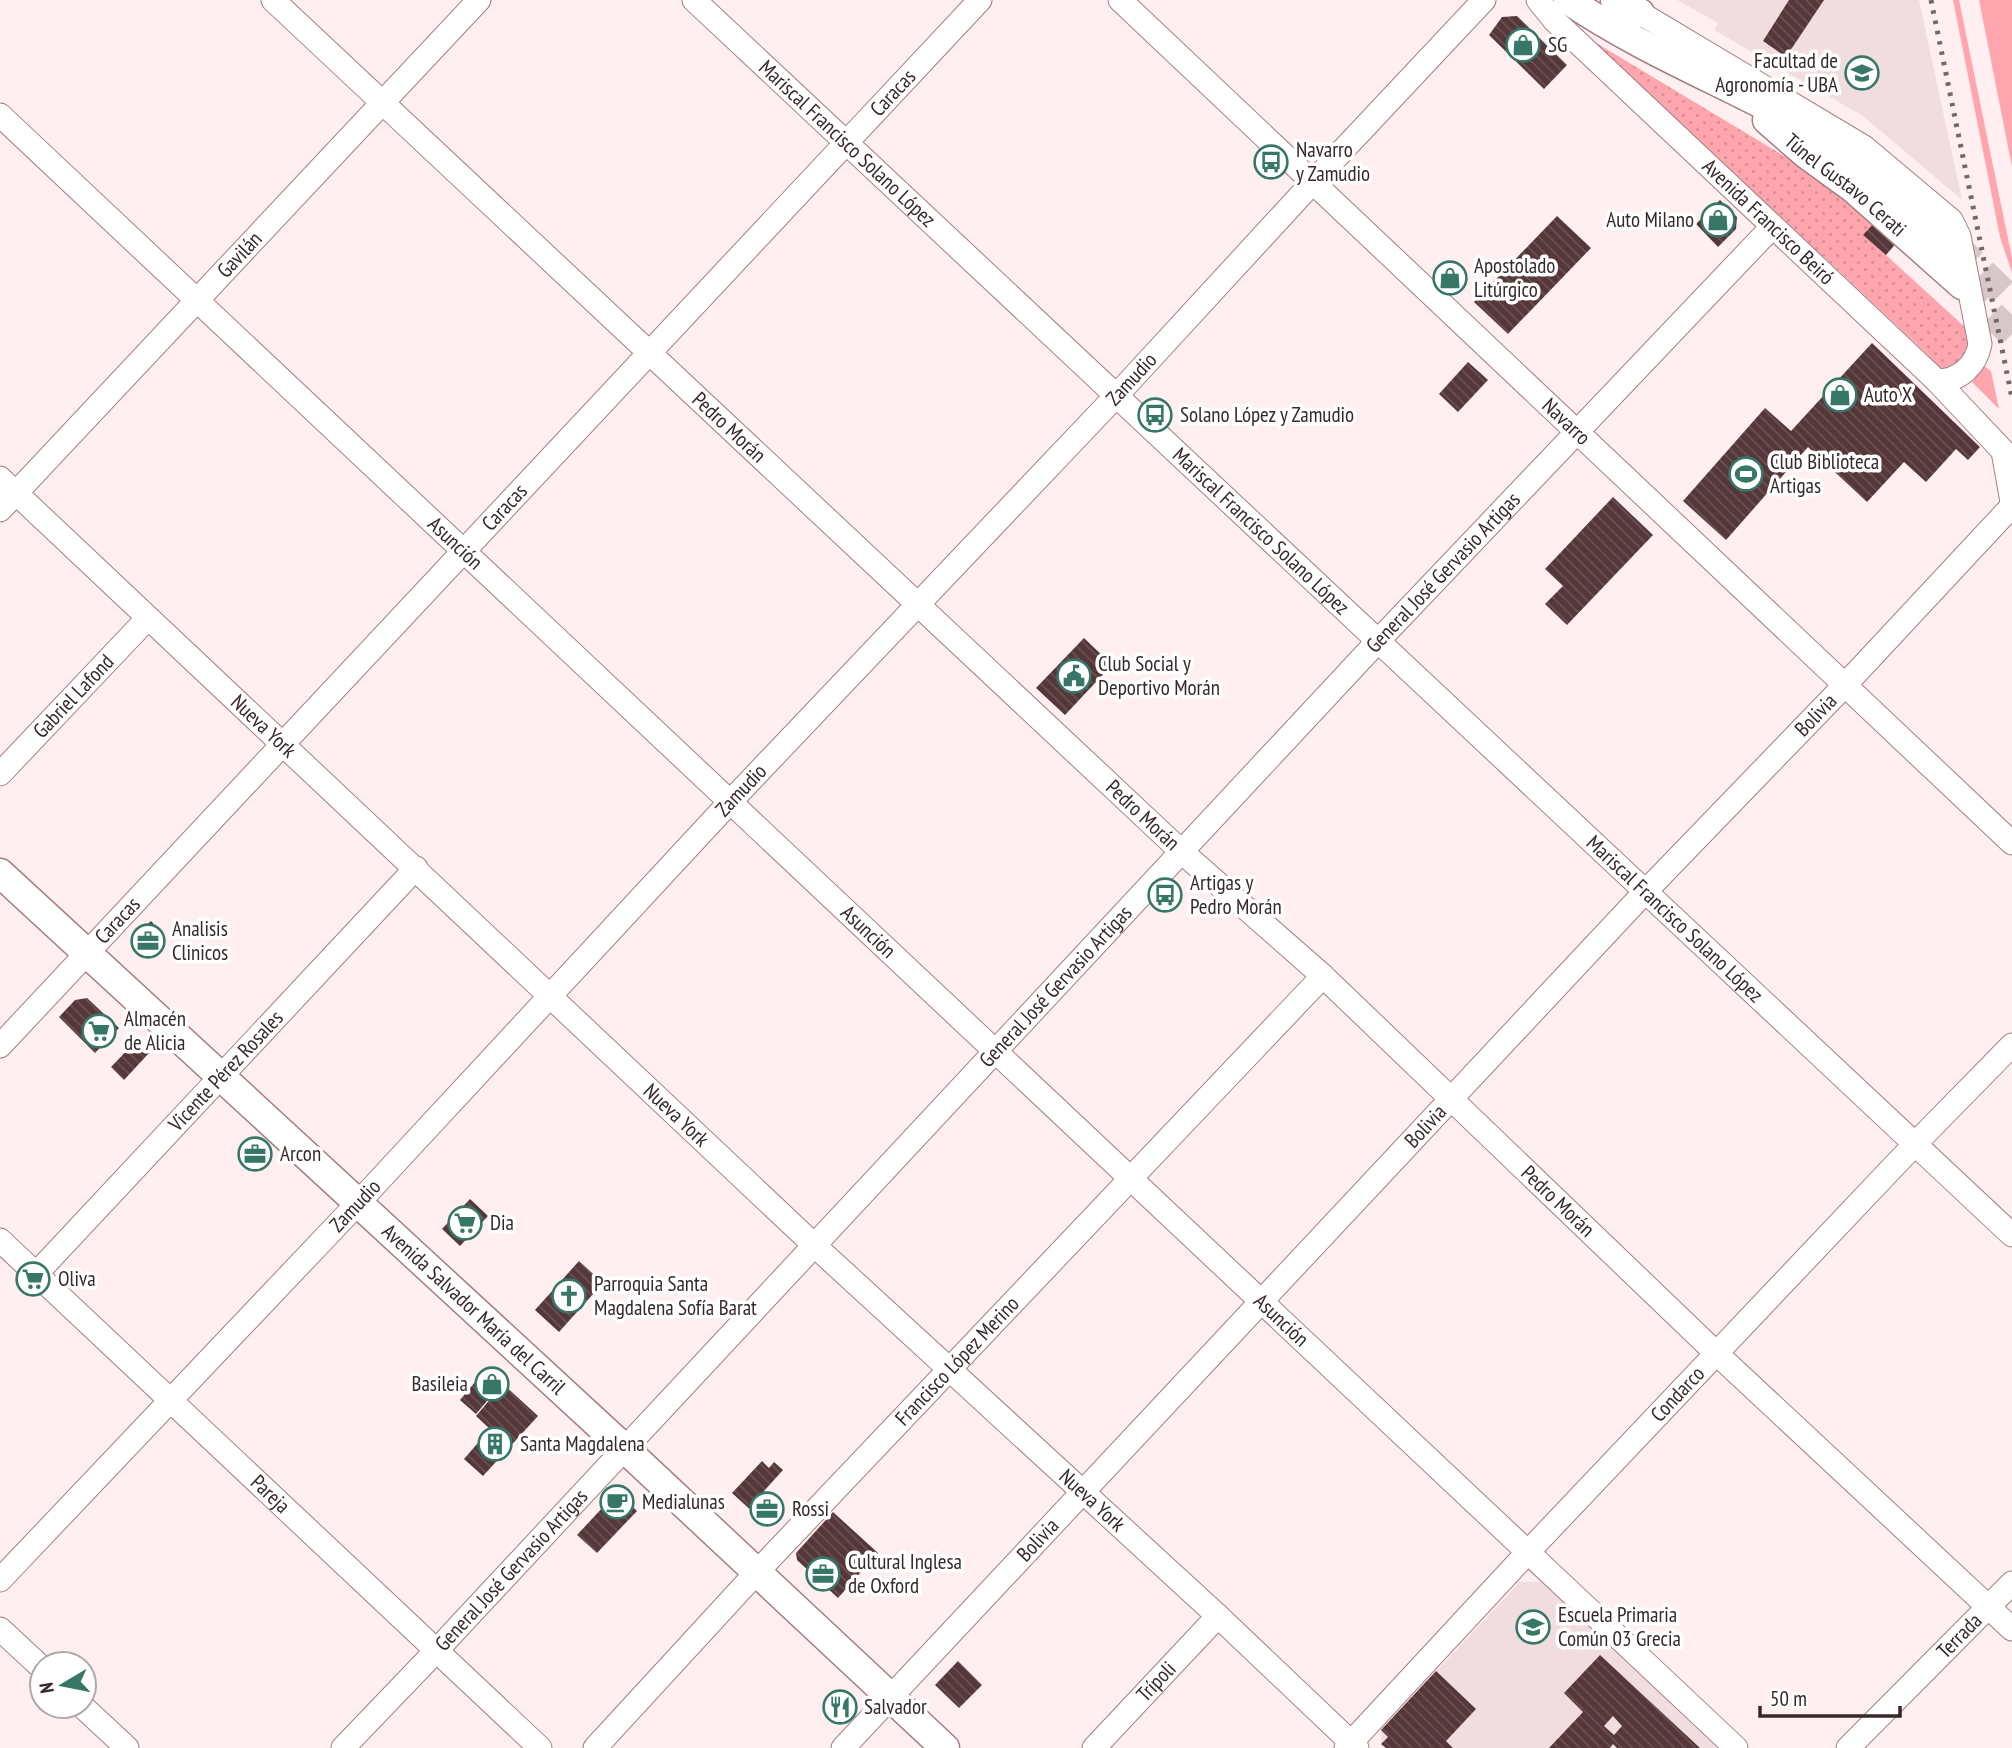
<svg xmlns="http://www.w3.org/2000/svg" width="2012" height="1748" font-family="'PT Sans Narrow',sans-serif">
<defs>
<pattern id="park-dots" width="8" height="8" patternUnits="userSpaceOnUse" patternTransform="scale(1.75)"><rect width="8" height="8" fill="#ffa5ae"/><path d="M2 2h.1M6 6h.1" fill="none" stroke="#db8e96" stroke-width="1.8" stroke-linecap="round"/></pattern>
<pattern id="building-back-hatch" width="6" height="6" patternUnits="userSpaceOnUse" patternTransform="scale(1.75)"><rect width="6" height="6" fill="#553639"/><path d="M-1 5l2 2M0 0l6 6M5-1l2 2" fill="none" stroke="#6b5154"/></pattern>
</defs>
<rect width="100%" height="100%" fill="#ffeff0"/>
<!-- built -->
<path fill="#f1dddf" d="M 1677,0 L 1919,0 L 1962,200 L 1863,116 L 1714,30 L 1718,23 Z
M 1520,1582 L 1541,1582 L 1717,1748 L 1386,1748 L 1381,1744 L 1381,1730 Z"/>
<!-- green -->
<path fill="#ffa5ae" d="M 1953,0 L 1959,0 L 2012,258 L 2012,273 L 2000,237 Z
M 1979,0 L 2012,0 L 2012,167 Z
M 1984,366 L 1991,371 L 1999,409 L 1972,382 Z"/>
<!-- park -->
<path fill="url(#park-dots)" d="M 1583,35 L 1796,163 L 1876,221 L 1886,255 L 1967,329 L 1969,347 L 1961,365 L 1940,370 L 1925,361 L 1929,356 L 1823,256 L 1818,261 L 1736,184 L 1741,179 Z"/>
<!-- building -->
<path fill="url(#building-back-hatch)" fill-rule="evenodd" d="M 1789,0 L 1824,0 L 1786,57 L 1763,41 Z
M 1517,16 L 1567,65 L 1544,89 L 1489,35 L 1502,17 Z
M 1720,200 L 1737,217 L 1736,229 L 1718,247 L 1696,224 Z
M 1557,216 L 1591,248 L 1508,334 L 1474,302 Z
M 1876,221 L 1898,241 L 1886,255 L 1863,235 Z
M 1872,343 L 1980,447 L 1968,460 L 1956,449 L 1926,482 L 1904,462 L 1867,502 L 1808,447 L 1726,540 L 1683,501 L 1765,408 L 1791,431 Z
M 1468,362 L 1488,380 L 1458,412 L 1439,394 Z
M 1613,497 L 1653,535 L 1567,625 L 1545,604 L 1563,586 L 1545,569 Z
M 1084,638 L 1112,665 L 1065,715 L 1036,688 Z
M 151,921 L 163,934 L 144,953 L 138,947 L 138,933 Z
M 87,998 L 119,1028 L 95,1053 L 59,1017 L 75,1000 Z
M 136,1041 L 149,1053 L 124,1080 L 111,1067 Z
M 470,1199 L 488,1216 L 460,1246 L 442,1229 Z
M 579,1261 L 603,1283 L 559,1332 L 535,1310 Z
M 486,1369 L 502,1383 L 476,1414 L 460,1400 Z
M 503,1384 L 538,1416 L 483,1476 L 464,1459 L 490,1429 L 476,1416 Z
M 762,1461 L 769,1468 L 774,1462 L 783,1470 L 764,1491 L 781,1507 L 766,1524 L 732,1493 Z
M 617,1492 L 637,1511 L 597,1553 L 577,1535 Z
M 833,1512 L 878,1553 L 838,1598 L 797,1560 L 796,1553 Z
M 1600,1655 L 1700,1748 L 1617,1748 L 1613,1744 L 1610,1748 L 1549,1748 L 1583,1712 L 1564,1693 ZM 1613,1716 L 1622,1726 L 1614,1735 L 1604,1726 Z
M 958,1661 L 982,1685 L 959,1708 L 935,1685 Z
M 1436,1671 L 1476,1709 L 1446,1741 L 1453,1748 L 1386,1748 L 1381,1744 L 1388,1737 L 1381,1730 Z"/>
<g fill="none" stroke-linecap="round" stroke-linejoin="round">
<!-- major-tunnel -->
<path stroke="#d7c7c8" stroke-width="28" stroke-dasharray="28 14" stroke-linecap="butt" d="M 1953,243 L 2012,301
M 1962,285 L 2012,334"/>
<defs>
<g id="minor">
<path id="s1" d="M 273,0 L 1183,853 L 1323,976 L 1716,1353 L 2012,1629"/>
<path id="s2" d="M 694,0 L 2012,1235"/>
<path id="s3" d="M 1120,0 L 2012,843"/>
<path id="s4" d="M 1538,0 L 1555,21 L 1937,381 L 2003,451 L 2012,502"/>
<path d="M 1640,13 L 1864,147 L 1951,220 L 1959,236 L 1980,344 C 1976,366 1959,381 1937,381"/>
<path id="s5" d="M 0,115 L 1736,1748"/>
<path id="s6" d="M 0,478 L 814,1245 L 1218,1616 L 1357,1748"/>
<path id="s7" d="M 0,510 L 479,0"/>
<path id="s8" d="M 0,774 L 148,618"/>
<path id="s9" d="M 0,1046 L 980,0"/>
<path id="s10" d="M 0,1240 L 540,1748"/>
<path id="s11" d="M 36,1274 L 416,868"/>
<path id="s12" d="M 0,1580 L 358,1203 L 730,802 L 1116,396 L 1313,182 L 1484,0"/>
<path d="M 0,1629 L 42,1668"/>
<path d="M 82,1706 L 127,1748"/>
<path id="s13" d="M 343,1748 L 436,1651 L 1378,641 L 1772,227"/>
<path id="s14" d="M 595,1748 L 756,1573 L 1323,976"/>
<path id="s15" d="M 843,1748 L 1645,892 L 1845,685 L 2012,506"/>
<path id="s16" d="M 1094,1748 L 1218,1616"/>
<path id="s17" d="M 1346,1748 L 1528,1552 L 1914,1145 L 2012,1045"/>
<path id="s18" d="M 1848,1748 L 2012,1583"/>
</g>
<g id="major">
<path d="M 1568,0 C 1643,51 1728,84 1807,128 C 1859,158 1908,204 1953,243"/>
<path d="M 1615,0 L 1640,13"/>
<path id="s19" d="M 1767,120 L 1806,154 L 1854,189 L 1962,285"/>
<path id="s20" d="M 0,873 L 624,1448 L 945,1748"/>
</g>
</defs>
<!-- minor casing -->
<use href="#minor" stroke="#a37f82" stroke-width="25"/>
<!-- major casing -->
<use href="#major" stroke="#a37f82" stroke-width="31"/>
<!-- minor -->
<use href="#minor" stroke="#fff" stroke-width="23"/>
<!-- major -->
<use href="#major" stroke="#fff" stroke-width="28"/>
<!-- rail -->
<path stroke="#766668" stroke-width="5" stroke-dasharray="3.5 7" stroke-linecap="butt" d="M 1931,0 L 2012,398"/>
</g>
<!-- icons -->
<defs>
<symbol id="shop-ring" viewBox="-11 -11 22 22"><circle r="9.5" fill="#fff" stroke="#367767" stroke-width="1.5"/><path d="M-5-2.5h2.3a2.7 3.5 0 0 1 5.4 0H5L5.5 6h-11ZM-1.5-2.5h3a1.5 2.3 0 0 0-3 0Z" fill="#367767"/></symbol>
<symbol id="university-ring" viewBox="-11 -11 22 22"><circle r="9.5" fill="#fff" stroke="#367767" stroke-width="1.5"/><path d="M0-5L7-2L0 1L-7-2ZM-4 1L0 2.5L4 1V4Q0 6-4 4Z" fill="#367767"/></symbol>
<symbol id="bus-ring" viewBox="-11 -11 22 22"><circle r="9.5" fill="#fff" stroke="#367767" stroke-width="1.5"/><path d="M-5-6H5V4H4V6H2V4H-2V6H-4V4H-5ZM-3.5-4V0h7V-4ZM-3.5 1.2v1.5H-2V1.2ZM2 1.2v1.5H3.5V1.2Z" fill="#367767"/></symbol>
<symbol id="stadium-ring" viewBox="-11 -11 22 22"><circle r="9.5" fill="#fff" stroke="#367767" stroke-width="1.5"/><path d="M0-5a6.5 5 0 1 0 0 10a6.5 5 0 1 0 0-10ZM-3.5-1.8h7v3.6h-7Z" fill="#367767"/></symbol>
<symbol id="civic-ring" viewBox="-11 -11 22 22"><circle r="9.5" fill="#fff" stroke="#367767" stroke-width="1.5"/><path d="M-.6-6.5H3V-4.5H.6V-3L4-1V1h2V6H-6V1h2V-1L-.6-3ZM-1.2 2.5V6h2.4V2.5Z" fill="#367767"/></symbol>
<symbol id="office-ring" viewBox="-11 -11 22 22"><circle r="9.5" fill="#fff" stroke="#367767" stroke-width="1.5"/><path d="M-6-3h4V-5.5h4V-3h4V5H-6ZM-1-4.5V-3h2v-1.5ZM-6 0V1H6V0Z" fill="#367767"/></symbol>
<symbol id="supermarket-ring" viewBox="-11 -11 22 22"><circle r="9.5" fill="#fff" stroke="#367767" stroke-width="1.5"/><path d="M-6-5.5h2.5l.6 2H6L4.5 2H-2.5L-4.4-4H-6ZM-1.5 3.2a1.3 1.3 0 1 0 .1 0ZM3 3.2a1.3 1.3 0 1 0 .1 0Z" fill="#367767"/></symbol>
<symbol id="church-ring" viewBox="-11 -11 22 22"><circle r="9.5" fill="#fff" stroke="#367767" stroke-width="1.5"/><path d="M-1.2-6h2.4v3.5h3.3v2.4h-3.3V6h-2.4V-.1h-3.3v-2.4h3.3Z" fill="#367767"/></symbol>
<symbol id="building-ring" viewBox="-11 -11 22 22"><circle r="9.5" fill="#fff" stroke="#367767" stroke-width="1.5"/><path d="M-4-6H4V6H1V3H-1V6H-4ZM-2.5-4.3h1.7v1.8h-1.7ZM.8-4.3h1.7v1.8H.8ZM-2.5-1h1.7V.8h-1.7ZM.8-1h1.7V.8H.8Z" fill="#367767"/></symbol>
<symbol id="cafe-ring" viewBox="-11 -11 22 22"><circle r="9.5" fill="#fff" stroke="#367767" stroke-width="1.5"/><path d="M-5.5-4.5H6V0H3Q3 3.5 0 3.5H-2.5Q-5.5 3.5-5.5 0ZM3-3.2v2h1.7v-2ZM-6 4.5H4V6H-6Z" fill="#367767"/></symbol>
<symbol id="school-ring" viewBox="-11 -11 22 22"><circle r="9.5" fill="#fff" stroke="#367767" stroke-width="1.5"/><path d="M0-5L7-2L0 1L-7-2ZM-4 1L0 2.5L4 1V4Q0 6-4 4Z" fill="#367767"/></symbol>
<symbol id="restaurant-ring" viewBox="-11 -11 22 22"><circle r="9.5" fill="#fff" stroke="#367767" stroke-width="1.5"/><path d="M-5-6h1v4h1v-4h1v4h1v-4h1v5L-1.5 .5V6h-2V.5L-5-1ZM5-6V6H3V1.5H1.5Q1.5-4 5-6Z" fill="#367767"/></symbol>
</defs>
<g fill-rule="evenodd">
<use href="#shop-ring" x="1504" y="26" width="38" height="38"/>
<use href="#university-ring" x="1843" y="54" width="38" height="38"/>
<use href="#bus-ring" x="1252" y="143" width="38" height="38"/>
<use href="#shop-ring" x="1699" y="201" width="38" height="38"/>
<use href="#shop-ring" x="1431" y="259" width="38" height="38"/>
<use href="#shop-ring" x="1821" y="376" width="38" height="38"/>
<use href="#bus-ring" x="1136" y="396" width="38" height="38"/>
<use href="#stadium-ring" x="1727" y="455" width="38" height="38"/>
<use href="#civic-ring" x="1055" y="657" width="38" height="38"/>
<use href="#bus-ring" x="1146" y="876" width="38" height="38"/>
<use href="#office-ring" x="129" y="922" width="38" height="38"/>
<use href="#supermarket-ring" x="80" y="1012" width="38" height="38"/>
<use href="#office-ring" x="236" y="1135" width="38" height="38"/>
<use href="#supermarket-ring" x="446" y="1204" width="38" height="38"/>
<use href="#supermarket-ring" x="14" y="1260" width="38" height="38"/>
<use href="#church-ring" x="550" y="1277" width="38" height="38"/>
<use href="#shop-ring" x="473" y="1365" width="38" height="38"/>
<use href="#building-ring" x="476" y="1425" width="38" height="38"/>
<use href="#cafe-ring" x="598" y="1483" width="38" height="38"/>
<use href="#office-ring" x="748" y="1490" width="38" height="38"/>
<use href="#office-ring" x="804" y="1555" width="38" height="38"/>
<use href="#school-ring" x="1514" y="1608" width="38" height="38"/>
<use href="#restaurant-ring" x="821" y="1688" width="38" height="38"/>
</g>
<g text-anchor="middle" stroke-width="7" stroke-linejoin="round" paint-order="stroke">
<!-- poi labels -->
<g font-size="21" fill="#37282a" stroke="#fff" text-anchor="start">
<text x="1548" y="52">SG</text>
<text x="1838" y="68" text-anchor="end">Facultad de<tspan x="1838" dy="24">Agronomía - UBA</tspan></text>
<text x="1296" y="157">Navarro<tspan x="1296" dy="24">y Zamudio</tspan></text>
<text x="1694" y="227" text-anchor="end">Auto Milano</text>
<text x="1474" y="273">Apostolado<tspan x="1474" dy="24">Litúrgico</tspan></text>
<text x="1864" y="402">Auto X</text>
<text x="1180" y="422">Solano López y Zamudio</text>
<text x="1770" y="469">Club Biblioteca<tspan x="1770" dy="24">Artigas</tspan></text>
<text x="1098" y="671">Club Social y<tspan x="1098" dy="24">Deportivo Morán</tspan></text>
<text x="1190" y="890">Artigas y<tspan x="1190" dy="24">Pedro Morán</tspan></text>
<text x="172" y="936">Analisis<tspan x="172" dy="24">Clinicos</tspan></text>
<text x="124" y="1026">Almacén<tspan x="124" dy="24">de Alicia</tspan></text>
<text x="280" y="1161">Arcon</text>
<text x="490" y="1230">Dia</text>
<text x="58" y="1286">Oliva</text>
<text x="594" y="1291">Parroquia Santa<tspan x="594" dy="24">Magdalena Sofía Barat</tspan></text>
<text x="468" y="1391" text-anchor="end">Basileia</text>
<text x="520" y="1451">Santa Magdalena</text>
<text x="642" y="1509">Medialunas</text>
<text x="792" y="1516">Rossi</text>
<text x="848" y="1569">Cultural Inglesa<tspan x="848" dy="24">de Oxford</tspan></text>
<text x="1558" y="1622">Escuela Primaria<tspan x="1558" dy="24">Común 03 Grecia</tspan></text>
<text x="864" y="1714">Salvador</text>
</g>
<!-- street labels -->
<g font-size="21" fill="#37282a" stroke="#fff">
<text dy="7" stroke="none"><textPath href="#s9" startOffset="1306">Caracas</textPath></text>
<text dy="7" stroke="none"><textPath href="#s2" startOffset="210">Mariscal Francisco Solano López</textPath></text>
<text dy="7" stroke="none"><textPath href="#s19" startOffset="102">Túnel Gustavo Cerati</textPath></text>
<text dy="7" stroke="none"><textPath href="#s4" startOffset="320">Avenida Francisco Beiró</textPath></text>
<text dy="7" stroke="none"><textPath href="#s7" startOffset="350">Gavilán</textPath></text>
<text dy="7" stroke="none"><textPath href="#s12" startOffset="1650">Zamudio</textPath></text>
<text dy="7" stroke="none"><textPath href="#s3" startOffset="614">Navarro</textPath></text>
<text dy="7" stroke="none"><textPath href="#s1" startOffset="625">Pedro Morán</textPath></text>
<text dy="7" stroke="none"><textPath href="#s9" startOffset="738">Caracas</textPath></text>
<text dy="7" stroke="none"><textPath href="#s2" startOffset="777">Mariscal Francisco Solano López</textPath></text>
<text dy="7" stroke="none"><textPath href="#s5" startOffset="625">Asunción</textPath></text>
<text dy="7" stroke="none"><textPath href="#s13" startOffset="1610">General José Gervasio Artigas</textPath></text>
<text dy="7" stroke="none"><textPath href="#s8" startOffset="107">Gabriel Lafond</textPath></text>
<text dy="7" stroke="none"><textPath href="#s15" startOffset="1419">Bolivia</textPath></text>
<text dy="7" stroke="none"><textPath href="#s6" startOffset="362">Nueva York</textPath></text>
<text dy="7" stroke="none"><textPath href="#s12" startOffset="1083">Zamudio</textPath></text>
<text dy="7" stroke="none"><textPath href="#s1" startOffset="1192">Pedro Morán</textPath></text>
<text dy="7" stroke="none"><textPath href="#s2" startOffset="1344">Mariscal Francisco Solano López</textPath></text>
<text dy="7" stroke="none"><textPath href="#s9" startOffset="172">Caracas</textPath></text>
<text dy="7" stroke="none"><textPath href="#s5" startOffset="1192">Asunción</textPath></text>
<text dy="7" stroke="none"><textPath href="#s13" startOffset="1043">General José Gervasio Artigas</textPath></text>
<text dy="7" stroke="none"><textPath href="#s11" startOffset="278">Vicente Pérez Rosales</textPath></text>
<text dy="7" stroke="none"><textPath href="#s6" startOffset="929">Nueva York</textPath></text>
<text dy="7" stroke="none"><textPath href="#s15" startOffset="852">Bolivia</textPath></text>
<text dy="7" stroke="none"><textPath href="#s1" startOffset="1759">Pedro Morán</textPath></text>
<text dy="7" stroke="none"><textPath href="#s12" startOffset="516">Zamudio</textPath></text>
<text dy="7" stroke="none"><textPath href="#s20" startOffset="644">Avenida Salvador María del Carril</textPath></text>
<text dy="7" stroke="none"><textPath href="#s5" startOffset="1759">Asunción</textPath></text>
<text dy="7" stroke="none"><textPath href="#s14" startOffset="530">Francisco López Merino</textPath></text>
<text dy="7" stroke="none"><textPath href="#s17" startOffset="485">Condarco</textPath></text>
<text dy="7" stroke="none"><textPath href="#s10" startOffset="371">Pareja</textPath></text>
<text dy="7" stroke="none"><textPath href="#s6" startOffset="1496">Nueva York</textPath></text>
<text dy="7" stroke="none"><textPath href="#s15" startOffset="285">Bolivia</textPath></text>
<text dy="7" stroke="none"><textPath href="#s13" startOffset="245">General José Gervasio Artigas</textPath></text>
<text dy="7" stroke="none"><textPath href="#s18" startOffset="158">Terrada</textPath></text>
<text dy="7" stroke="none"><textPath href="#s16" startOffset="91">Trípoli</textPath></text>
</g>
</g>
<!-- north arrow -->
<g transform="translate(63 1685) rotate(260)"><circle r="33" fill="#ffffff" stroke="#afa9aa" stroke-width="2"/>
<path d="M0-5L12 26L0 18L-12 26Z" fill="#367767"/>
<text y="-10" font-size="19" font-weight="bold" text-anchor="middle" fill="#37282a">N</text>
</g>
<!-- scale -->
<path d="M1760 1706v10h140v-10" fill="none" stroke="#37282a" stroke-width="3.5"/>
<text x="1770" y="1706" font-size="21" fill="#37282a" stroke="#ffffff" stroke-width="5" paint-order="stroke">50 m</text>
</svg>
